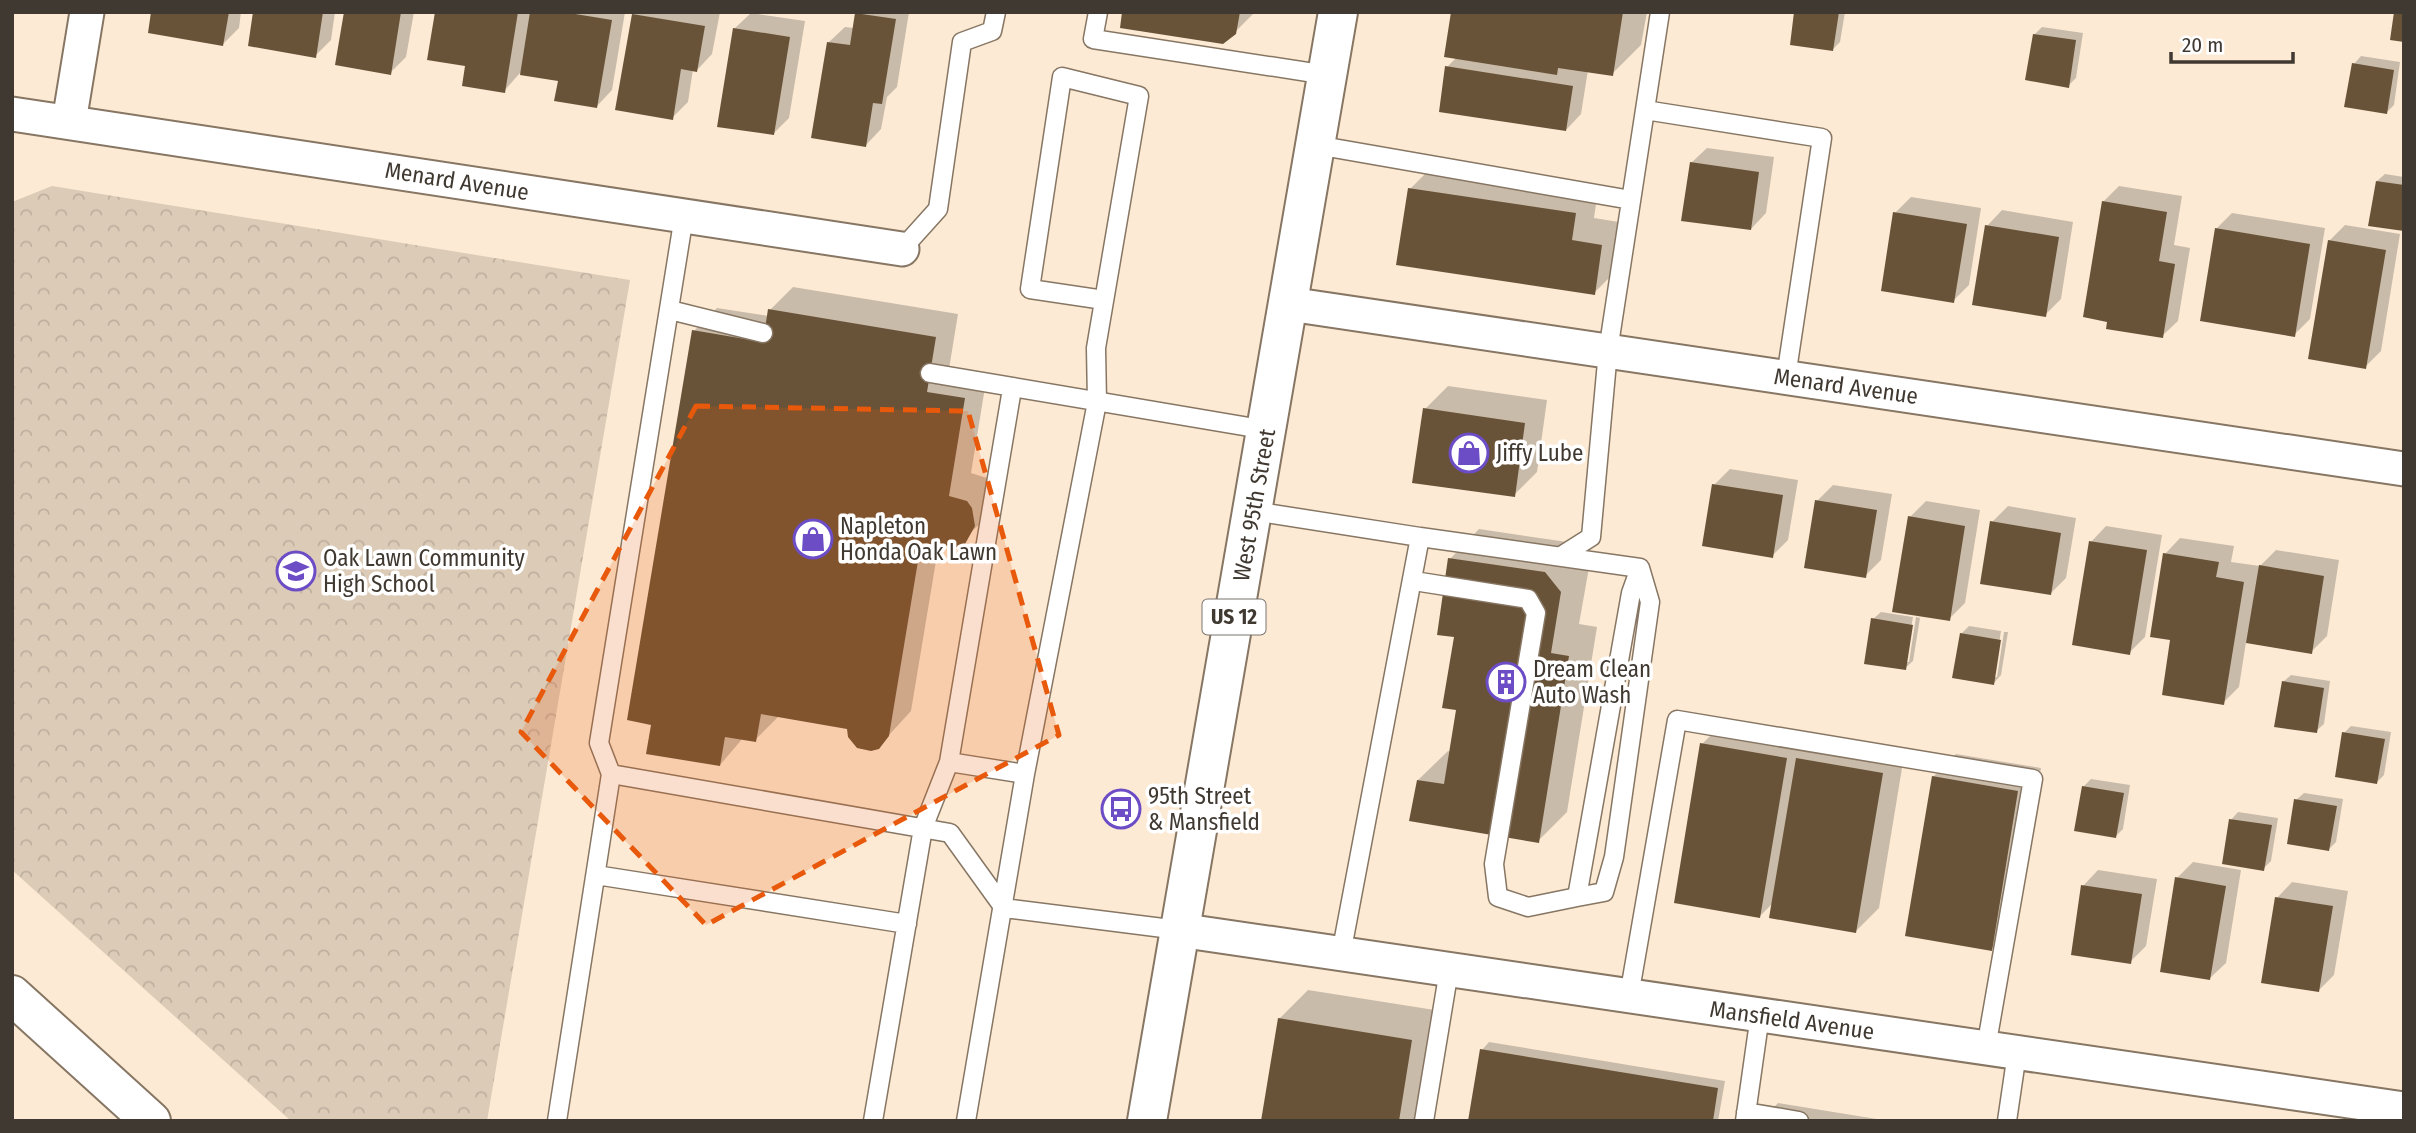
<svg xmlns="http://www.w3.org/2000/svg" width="2416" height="1133" font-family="'Fira Sans Condensed',sans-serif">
<defs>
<pattern id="forest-crowns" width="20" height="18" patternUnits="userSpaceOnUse" patternTransform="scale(1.75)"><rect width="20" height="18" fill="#dccbb7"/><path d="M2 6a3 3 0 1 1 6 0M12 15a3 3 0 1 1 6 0" fill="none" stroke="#beaf9e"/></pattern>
</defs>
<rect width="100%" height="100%" fill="#fcead4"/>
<!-- forest -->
<path fill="url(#forest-crowns)" d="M 52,186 L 630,280 L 487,1121 L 291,1121 L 12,870 L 12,202 Z"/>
<!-- shadow -->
<path fill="#0003" d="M 153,12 L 241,12 L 239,28 L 223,44 Z
M 255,12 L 335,12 L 331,40 L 315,56 Z
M 345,12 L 414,12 L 406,57 L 390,73 Z
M 436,12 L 625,12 L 612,90 L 597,106 L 560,79 L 520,73 L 504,91 L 467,64 Z
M 636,12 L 720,12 L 712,54 L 697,70 L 693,69 L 688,102 L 672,118 L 633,15 Z
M 857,12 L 909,12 L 897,87 L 887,97 L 881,129 L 866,145 L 829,42 L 845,27 L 854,28 Z
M 1124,12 L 1255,12 L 1235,32 Z
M 1453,12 L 1647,12 L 1641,45 L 1612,74 L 1588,70 L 1581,114 L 1566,130 L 1447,67 L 1457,57 Z
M 1796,12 L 1845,12 L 1840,42 L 1833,49 Z
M 751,13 L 805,21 L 789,118 L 773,134 L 735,28 Z
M 2042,27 L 2083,33 L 2076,78 L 2068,86 L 2034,35 Z
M 2361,56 L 2400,62 L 2394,105 L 2386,113 L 2354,64 Z
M 1707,148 L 1774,157 L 1766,213 L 1751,229 L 1691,163 Z
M 1433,166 L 1598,190 L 1594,218 L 1625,223 L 1617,270 L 1594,293 L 1410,189 Z
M 2385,174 L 2404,177 L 2404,230 L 2377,181 Z
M 2119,186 L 2182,196 L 2174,245 L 2190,248 L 2178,321 L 2162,336 L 2103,202 Z
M 1911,197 L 1981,208 L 1969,285 L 1953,301 L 1895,213 Z
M 2002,210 L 2073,222 L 2061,299 L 2045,315 L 1987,226 Z
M 2232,213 L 2325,228 L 2310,319 L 2294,335 L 2216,229 Z
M 2345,225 L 2400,234 L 2381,351 L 2365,367 L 2329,241 Z
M 793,287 L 958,314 L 949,369 L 987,375 L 971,473 L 990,479 L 994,511 L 957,545 L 939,543 L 911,711 L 878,747 L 849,727 L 779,716 L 755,740 L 743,738 L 720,765 L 694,331 L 717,308 L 769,316 L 770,310 Z
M 1448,386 L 1547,400 L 1537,472 L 1514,495 L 1425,409 Z
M 1730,469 L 1798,480 L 1788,540 L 1772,556 L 1714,485 Z
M 1833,485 L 1892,494 L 1881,560 L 1865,576 L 1817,501 Z
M 1926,501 L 1980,510 L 1965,603 L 1949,619 L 1910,517 Z
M 2008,506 L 2076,518 L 2066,578 L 2050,594 L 1992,522 Z
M 2106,526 L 2162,535 L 2145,637 L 2129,653 L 2091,542 Z
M 1479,529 L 1574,543 L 1590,562 L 1579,624 L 1597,627 L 1567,812 L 1538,841 L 1418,780 L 1448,751 L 1451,752 L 1458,708 L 1450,559 Z
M 2180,538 L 2234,546 L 2231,562 L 2260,566 L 2276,550 L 2339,560 L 2327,636 L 2311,652 L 2246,642 L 2239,687 L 2223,703 L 2172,639 L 2165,554 Z
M 1881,612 L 1913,617 L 1905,662 L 1909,662 L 1916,617 L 1920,618 L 1913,661 L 1905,668 L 1873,619 Z
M 1969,626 L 2001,631 L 1994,677 L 1997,677 L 2004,632 L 2008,632 L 2001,675 L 1994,683 L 1961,634 Z
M 2291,675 L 2330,681 L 2324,724 L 2316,731 L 2283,682 Z
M 1725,721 L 1905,750 L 1879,908 L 1856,931 L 1774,902 L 1760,916 L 1702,744 Z
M 2351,726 L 2391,732 L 2384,775 L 2377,782 L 2344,733 Z
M 1956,754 L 2041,768 L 2014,926 L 1991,949 L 1933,777 Z
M 2091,779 L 2130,785 L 2123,829 L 2116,836 L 2083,787 Z
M 2304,793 L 2343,799 L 2336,842 L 2329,849 L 2296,800 Z
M 2238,812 L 2278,818 L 2271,861 L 2263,869 L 2231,820 Z
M 2193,862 L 2241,870 L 2226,963 L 2210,978 L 2177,878 Z
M 2098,870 L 2157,879 L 2146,946 L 2130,962 L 2083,886 Z
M 2292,882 L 2348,891 L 2334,975 L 2319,990 L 2277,898 Z
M 1308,990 L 1441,1011 L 1423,1121 L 1263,1121 L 1279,1019 Z
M 1489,1042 L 1725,1081 L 1718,1121 L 1470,1121 L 1482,1050 Z
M 1778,1103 L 1889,1121 L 1761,1121 Z"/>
<!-- building -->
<path fill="#695338" d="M 151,12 L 229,12 L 223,46 L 148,33 Z
M 253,12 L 323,12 L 316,58 L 248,46 Z
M 344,12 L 401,12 L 391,75 L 335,65 Z
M 435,12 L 518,12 L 505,93 L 462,86 L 465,66 L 427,60 Z
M 530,12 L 563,12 L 612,20 L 597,108 L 554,101 L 558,81 L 520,75 Z
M 1122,12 L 1240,12 L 1236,34 L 1223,44 L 1120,28 Z
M 1451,12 L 1623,12 L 1613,76 L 1558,68 L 1557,75 L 1444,57 Z
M 1794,12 L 1839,12 L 1833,51 L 1790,45 Z
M 2394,12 L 2404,12 L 2404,42 L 2390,40 Z
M 855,13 L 896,19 L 882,104 L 873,103 L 866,147 L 811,138 L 827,42 L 850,45 Z
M 632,14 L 705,26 L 697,72 L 681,69 L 673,120 L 615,110 Z
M 733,28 L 790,37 L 774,135 L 717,127 Z
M 2033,34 L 2076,40 L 2069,88 L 2025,80 Z
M 2352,63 L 2394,70 L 2387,114 L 2344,107 Z
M 1445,66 L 1573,86 L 1566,131 L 1439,112 Z
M 1690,162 L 1759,172 L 1751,230 L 1681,221 Z
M 2376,181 L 2404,185 L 2404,231 L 2368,226 Z
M 1408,188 L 1576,213 L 1572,240 L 1602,245 L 1595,295 L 1396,265 Z
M 2102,201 L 2167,212 L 2159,261 L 2175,264 L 2163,338 L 2106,329 L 2107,322 L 2083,317 Z
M 1893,212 L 1967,224 L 1954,303 L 1881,291 Z
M 1985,225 L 2059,237 L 2046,317 L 1972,305 Z
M 2215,228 L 2310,244 L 2295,337 L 2200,321 Z
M 2328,240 L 2386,250 L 2366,369 L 2308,359 Z
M 768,309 L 936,337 L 927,392 L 965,398 L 949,496 L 967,501 L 972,508 L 975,526 L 965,544 L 957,547 L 921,543 L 889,736 L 879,749 L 871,751 L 857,748 L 848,737 L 847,729 L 761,714 L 756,742 L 725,737 L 720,766 L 646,754 L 651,725 L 627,720 L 692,330 L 763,342 Z
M 1423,408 L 1525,423 L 1515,497 L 1412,483 Z
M 1712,484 L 1783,495 L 1773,558 L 1702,546 Z
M 1815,500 L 1877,510 L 1866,578 L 1804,568 Z
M 1908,516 L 1965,526 L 1950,621 L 1892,612 Z
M 1990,521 L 2061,533 L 2051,595 L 1980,584 Z
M 2089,541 L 2147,550 L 2130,655 L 2072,645 Z
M 2163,553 L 2219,562 L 2216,577 L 2244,582 L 2224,705 L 2162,695 L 2170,640 L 2150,637 Z
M 1448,558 L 1545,572 L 1561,592 L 1551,653 L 1569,656 L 1539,843 L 1409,821 L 1417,780 L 1444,784 L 1456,710 L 1442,708 L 1454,637 L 1437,635 Z
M 2259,565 L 2324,576 L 2312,654 L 2246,643 Z
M 1871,618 L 1913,625 L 1906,670 L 1864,664 Z
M 1960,633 L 2001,640 L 1994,685 L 1952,678 Z
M 2282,681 L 2324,688 L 2317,733 L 2274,727 Z
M 2342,732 L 2385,739 L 2377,784 L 2335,777 Z
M 1700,743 L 1787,758 L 1760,918 L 1674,903 Z
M 1796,758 L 1883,773 L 1856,933 L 1769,918 Z
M 1932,776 L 2018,791 L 1992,951 L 1905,936 Z
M 2082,786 L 2124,793 L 2116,838 L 2074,831 Z
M 2294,799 L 2337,806 L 2329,851 L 2287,844 Z
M 2229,819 L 2272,825 L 2264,871 L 2222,864 Z
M 2175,877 L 2226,886 L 2210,980 L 2160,972 Z
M 2081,885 L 2142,894 L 2131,964 L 2071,955 Z
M 2275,897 L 2333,906 L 2319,992 L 2261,983 Z
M 1278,1018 L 1412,1040 L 1399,1121 L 1261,1121 Z
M 1480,1049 L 1718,1088 L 1713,1121 L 1468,1121 Z"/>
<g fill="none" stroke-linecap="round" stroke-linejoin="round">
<defs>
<path id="service" d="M 1098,12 L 1093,39 L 1327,75
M 1645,110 L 1822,138 L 1786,377
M 1316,145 L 1631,200
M 902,249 L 938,209 L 962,42 L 992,31 L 996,12
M 670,310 L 763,333
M 930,373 L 1267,430
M 1253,511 L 1420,537 L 1341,954
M 1561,556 L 1591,537 L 1608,351 L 1660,12
M 1414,581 L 1528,599 L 1536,613 L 1494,864 L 1498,897 L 1528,907 L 1577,897 L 1631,593 L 1640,568 L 1420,537
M 949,762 L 1025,774 L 1097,402 L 1096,348 L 1139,96 L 1062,77 L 1030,289 L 1104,300
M 611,774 L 599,743 L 684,216
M 596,875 L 907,924
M 1577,897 L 1604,892 L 1614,857 L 1650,602 L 1640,568
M 1629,996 L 1677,720 L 2033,779 L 1986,1048
M 1746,1112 L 1799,1121
M 557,1121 L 611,774 L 950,833 L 1004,908 L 1179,930
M 873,1121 L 923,828 L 949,762 L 1012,389
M 966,1121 L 1025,774
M 1424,1121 L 1449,970
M 1745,1121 L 1760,1015
M 2007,1121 L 2017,1053"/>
<path id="minor" d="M 12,114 L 902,249
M 69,122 L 87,12
M 1289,304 L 2404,469
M 1179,930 L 2404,1109"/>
<path id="primary" d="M 12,995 L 151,1121
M 1147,1121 L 1338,12"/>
</defs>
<!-- service casing -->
<use href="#service" stroke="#867663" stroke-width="21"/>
<!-- minor casing -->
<use href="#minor" stroke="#867663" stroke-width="37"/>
<!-- primary casing -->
<use href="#primary" stroke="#867663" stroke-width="42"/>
<!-- service -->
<use href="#service" stroke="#fff" stroke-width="18"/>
<!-- minor -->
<use href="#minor" stroke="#fff" stroke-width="33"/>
<!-- primary -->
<use href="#primary" stroke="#fff" stroke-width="38"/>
</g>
<!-- marked area -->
<path fill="#e8590c" fill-opacity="0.2" stroke="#e8590c" stroke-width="5" stroke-dasharray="14 9" stroke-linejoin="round" d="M 696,406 L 968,411 L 1059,735 L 706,925 L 521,732 Z"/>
<!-- icons -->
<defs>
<symbol id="shop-ring" viewBox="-11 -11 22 22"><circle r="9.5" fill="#fff" stroke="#6c4dc6" stroke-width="1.5"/><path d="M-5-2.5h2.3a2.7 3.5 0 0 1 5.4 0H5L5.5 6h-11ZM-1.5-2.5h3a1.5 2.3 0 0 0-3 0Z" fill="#6c4dc6"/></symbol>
<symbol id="school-ring" viewBox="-11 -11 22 22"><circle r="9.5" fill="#fff" stroke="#6c4dc6" stroke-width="1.5"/><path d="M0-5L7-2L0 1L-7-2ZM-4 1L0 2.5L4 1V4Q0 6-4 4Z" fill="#6c4dc6"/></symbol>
<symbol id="building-ring" viewBox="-11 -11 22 22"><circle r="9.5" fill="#fff" stroke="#6c4dc6" stroke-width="1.5"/><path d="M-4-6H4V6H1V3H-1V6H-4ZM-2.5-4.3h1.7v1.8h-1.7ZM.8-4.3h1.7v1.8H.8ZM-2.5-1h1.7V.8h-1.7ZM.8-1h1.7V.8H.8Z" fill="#6c4dc6"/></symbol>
<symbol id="bus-ring" viewBox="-11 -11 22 22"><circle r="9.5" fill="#fff" stroke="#6c4dc6" stroke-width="1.5"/><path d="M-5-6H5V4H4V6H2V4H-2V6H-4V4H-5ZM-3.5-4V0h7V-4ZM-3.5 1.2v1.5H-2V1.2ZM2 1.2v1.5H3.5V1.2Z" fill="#6c4dc6"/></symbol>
</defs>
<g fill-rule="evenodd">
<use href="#shop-ring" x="1447" y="431" width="44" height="44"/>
<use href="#shop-ring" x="791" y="517" width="44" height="44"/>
<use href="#school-ring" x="274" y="549" width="44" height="44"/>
<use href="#building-ring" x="1484" y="660" width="44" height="44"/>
<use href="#bus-ring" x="1099" y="787" width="44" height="44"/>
</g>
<g text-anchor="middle" stroke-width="7" stroke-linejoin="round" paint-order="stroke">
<!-- shield labels -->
<rect fill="#fff" stroke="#79746f" stroke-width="2" x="1202.5" y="599.5" width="63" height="35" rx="5"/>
<g font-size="21" font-weight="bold" fill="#403931">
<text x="1234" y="624">US 12</text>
</g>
<!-- street labels -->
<g font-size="23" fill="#403931" stroke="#fff">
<text transform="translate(457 181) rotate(9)" y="8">Menard Avenue</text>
<text transform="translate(1846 386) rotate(8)" y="8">Menard Avenue</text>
<text transform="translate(1254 505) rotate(-80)" y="8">West 95th Street</text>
<text transform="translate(1792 1020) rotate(8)" y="8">Mansfield Avenue</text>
</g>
<!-- poi labels -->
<g font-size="23" fill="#403931" stroke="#fff" text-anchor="start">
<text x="1496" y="461">Jiffy Lube</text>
<text x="840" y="534">Napleton<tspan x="840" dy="26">Honda Oak Lawn</tspan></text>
<text x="323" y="566">Oak Lawn Community<tspan x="323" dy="26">High School</tspan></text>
<text x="1533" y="677">Dream Clean<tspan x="1533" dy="26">Auto Wash</tspan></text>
<text x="1148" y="804">95th Street<tspan x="1148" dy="26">&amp; Mansfield</tspan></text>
</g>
</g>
<!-- border -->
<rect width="2416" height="1133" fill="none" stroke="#403931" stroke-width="28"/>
<!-- scale -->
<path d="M2171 52v10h122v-10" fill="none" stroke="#403931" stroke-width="3.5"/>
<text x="2182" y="52" font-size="21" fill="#403931" stroke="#ffffff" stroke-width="5" paint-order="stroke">20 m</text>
</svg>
